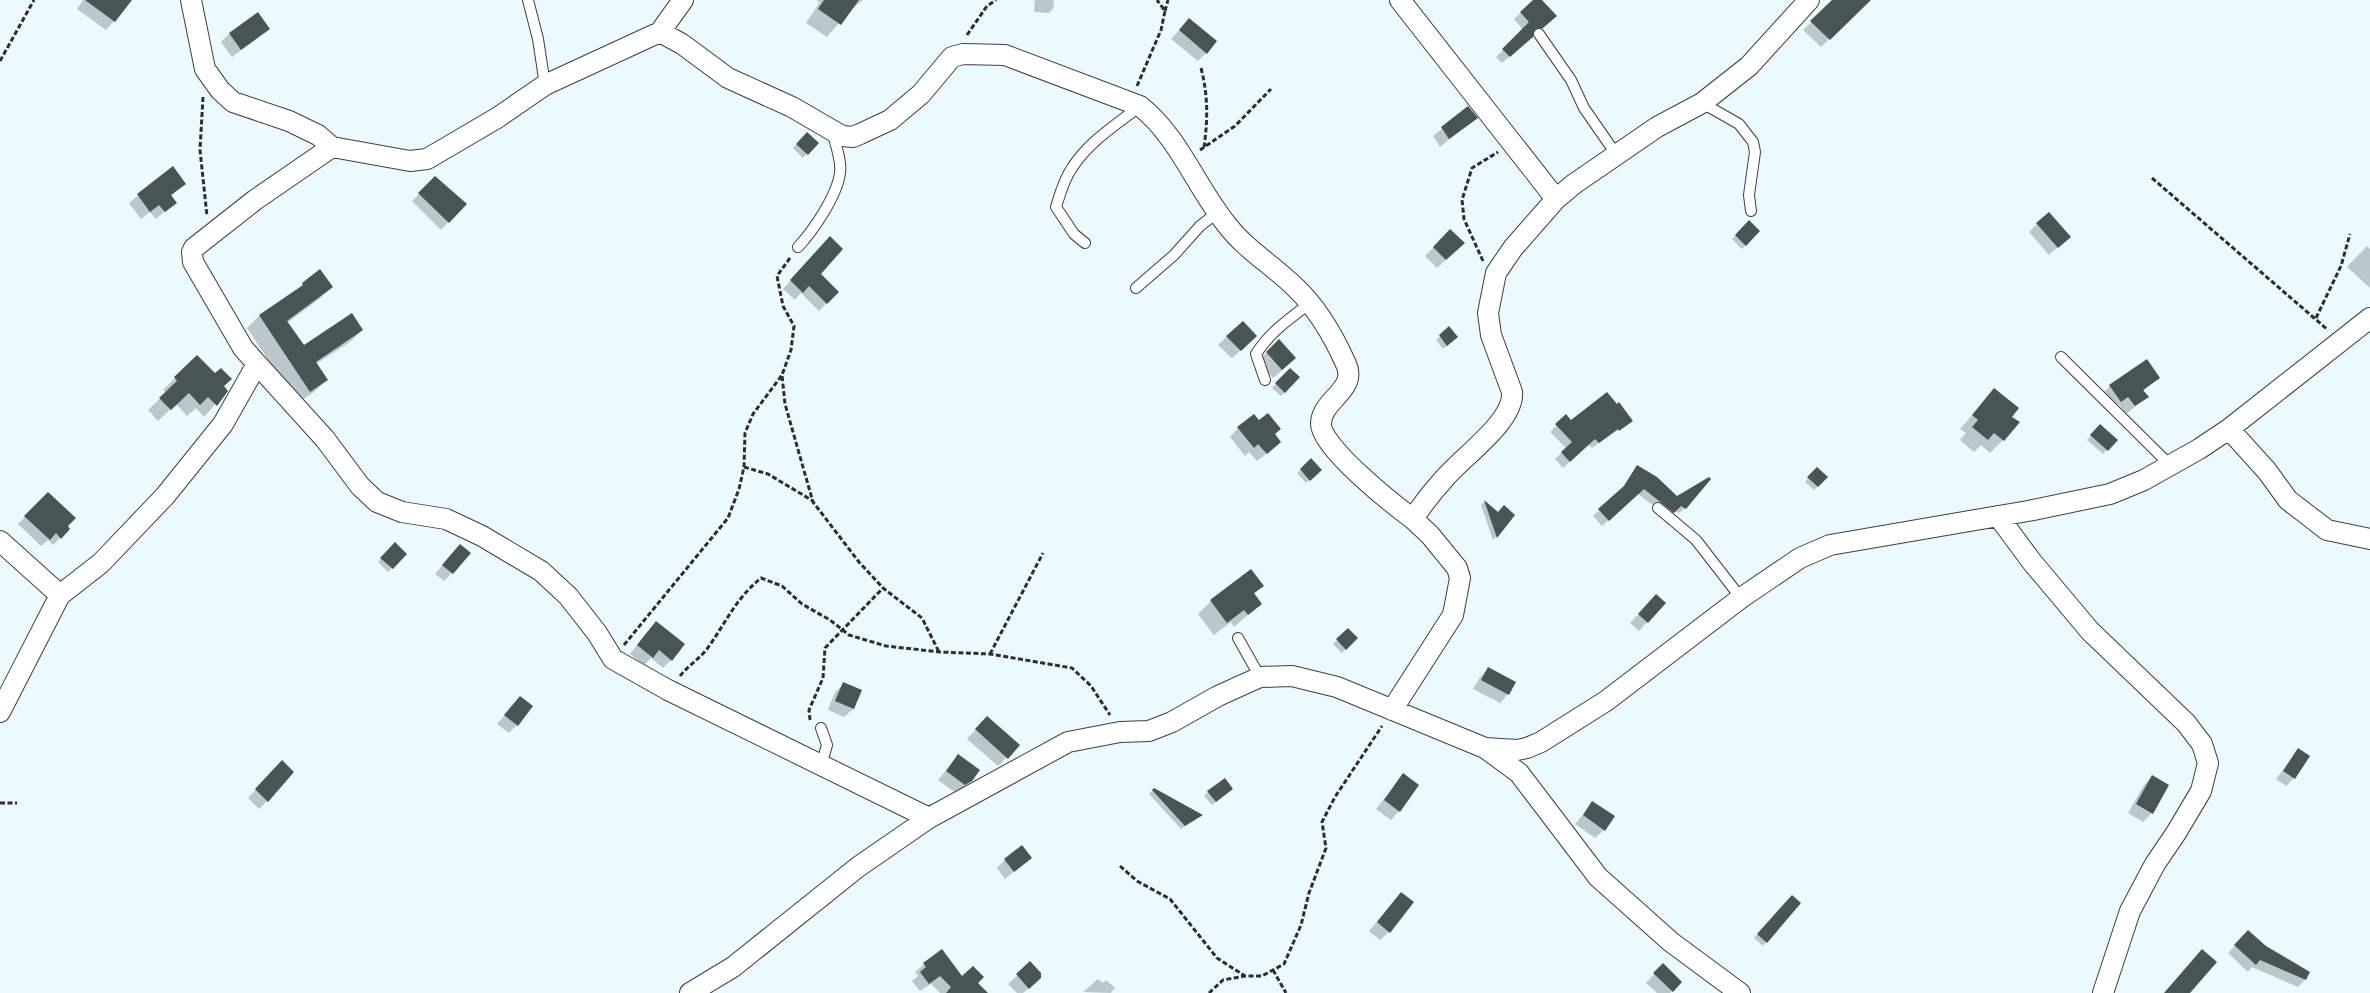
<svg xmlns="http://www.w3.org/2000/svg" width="2370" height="993" font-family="Merriweather,serif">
<rect width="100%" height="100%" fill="#ecf9ff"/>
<!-- shadow -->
<path fill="#0003" d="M 83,0 L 126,0 L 114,21 L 106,30 L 77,9 Z
M 816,0 L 863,0 L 849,11 L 827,37 L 806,23 L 820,2 Z
M 1035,0 L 1054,0 L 1053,9 L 1049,13 L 1034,12 Z
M 1535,0 L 1541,0 L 1548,23 L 1502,63 L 1496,57 L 1523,30 L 1514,19 Z
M 1834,0 L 1868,1 L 1821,47 L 1803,30 Z
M 1189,20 L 1206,53 L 1198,61 L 1171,39 Z
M 269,29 L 232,57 L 221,42 L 230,33 Z
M 1468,108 L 1476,118 L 1440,147 L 1433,136 Z
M 807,134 L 817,143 L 803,158 L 793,148 Z
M 172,168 L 184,184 L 171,196 L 175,202 L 156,219 L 150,212 L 141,219 L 129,203 Z
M 435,178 L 465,204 L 441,230 L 412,201 Z
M 1749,222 L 1759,231 L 1742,249 L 1732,239 Z
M 2037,224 L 2060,245 L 2049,255 L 2029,232 Z
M 1450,230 L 1463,243 L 1437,268 L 1425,256 Z
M 822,246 L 819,274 L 838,292 L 819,311 L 801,293 L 795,300 L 783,289 Z
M 2367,246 L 2370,249 L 2370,288 L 2347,267 Z
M 303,284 L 332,287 L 319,299 L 287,323 L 303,347 L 362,330 L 350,342 L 316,364 L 326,380 L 314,392 L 297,403 L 247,328 L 259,316 L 295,292 Z
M 1243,322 L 1247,345 L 1232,358 L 1218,345 Z
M 1449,328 L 1453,341 L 1443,349 L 1436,340 Z
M 1279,341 L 1286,367 L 1273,378 L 1258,361 Z
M 197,356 L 227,391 L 204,417 L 196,408 L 187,416 L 176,404 L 158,421 L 148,410 L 166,393 L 163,390 Z
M 1290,370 L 1299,378 L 1281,396 L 1272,388 Z
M 2159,378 L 2143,391 L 2147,397 L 2126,414 L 2119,404 L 2112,409 L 2102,394 L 2110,386 Z
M 1994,390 L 2010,417 L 2003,440 L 1990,453 L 1981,445 L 1974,452 L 1960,440 L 1966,433 L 1960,429 Z
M 1617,405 L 1631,421 L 1592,448 L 1588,444 L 1563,468 L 1555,459 L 1566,448 L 1550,432 L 1566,416 L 1571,421 Z
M 2100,426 L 2116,440 L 2103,454 L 2087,440 Z
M 1238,428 L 1274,435 L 1271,450 L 1257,461 L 1249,452 L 1245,456 L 1230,437 Z
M 1311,460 L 1320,470 L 1306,483 L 1297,473 Z
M 1637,467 L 1685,508 L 1679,513 L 1675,511 L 1668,517 L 1638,494 L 1602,526 L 1593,516 L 1620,491 Z
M 1813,472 L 1826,477 L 1814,490 L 1805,482 Z
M 48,493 L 69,529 L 53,545 L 48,540 L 41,546 L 18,524 Z
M 1484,502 L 1498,513 L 1513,515 L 1493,540 L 1481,505 Z
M 395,544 L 405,554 L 388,572 L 378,562 Z
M 452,554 L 452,573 L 444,581 L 435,574 Z
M 1262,586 L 1253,595 L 1260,604 L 1234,627 L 1231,622 L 1214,635 L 1198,614 L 1211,601 Z
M 1664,603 L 1639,631 L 1630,623 L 1648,604 Z
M 1348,629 L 1356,638 L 1342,653 L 1333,644 Z
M 648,631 L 671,660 L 663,668 L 651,658 L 644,665 L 630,654 Z
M 1488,669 L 1508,694 L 1500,703 L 1473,689 L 1480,677 Z
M 844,684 L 860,691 L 853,709 L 844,717 L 828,710 L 835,692 Z
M 520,697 L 517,725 L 509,733 L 497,724 Z
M 979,726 L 1018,746 L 998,766 L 967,739 Z
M 2298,750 L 2294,778 L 2286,786 L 2276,779 Z
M 958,756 L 971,780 L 956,793 L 938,780 Z
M 282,762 L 267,801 L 259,809 L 248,798 Z
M 1403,775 L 1399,811 L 1391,820 L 1376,809 Z
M 2152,777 L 2152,813 L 2143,822 L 2128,813 L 2144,785 Z
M 1154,789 L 1201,815 L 1181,829 L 1149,794 Z
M 1208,792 L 1228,792 L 1212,805 L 1204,796 Z
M 1593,803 L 1604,830 L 1595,838 L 1575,824 Z
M 1030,858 L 1005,879 L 997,868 L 1005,860 Z
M 1401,893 L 1389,932 L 1380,940 L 1369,931 Z
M 1792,897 L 1766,942 L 1763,946 L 1754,938 Z
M 2241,939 L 2305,979 L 2298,987 L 2252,967 L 2248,972 L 2228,953 Z
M 941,950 L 962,978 L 976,983 L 986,993 L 940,993 L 931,984 L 920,991 L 912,981 L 918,976 L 915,972 Z
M 1030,963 L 1031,986 L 1023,993 L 1017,993 L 1008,984 Z
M 1663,965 L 1681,982 L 1670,993 L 1657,993 L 1646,983 Z
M 1098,979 L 1103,983 L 1106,980 L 1115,988 L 1111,993 L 1083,992 Z"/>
<!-- building -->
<path fill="#495554" d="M 85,0 L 132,0 L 115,22 Z
M 824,0 L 859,0 L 841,25 L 818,9 Z
M 1533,0 L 1542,0 L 1557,16 L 1543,28 L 1535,29 L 1533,37 L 1510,57 L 1502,49 L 1529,22 L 1520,12 Z
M 1832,0 L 1871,0 L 1830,40 L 1810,21 Z
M 258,12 L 270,29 L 241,50 L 229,33 Z
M 1189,18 L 1217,41 L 1207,54 L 1179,30 Z
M 1468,106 L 1478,118 L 1449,139 L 1441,127 Z
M 807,132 L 819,143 L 808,155 L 796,144 Z
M 173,166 L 186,184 L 171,195 L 177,203 L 165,212 L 159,205 L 150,212 L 137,194 Z
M 435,176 L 467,204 L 449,223 L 418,193 Z
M 2049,212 L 2071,237 L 2058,248 L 2036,223 Z
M 1749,220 L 1760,231 L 1746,246 L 1735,235 Z
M 1450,229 L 1465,243 L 1446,260 L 1433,247 Z
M 830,236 L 843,249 L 821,274 L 839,292 L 827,304 L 809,286 L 803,293 L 790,280 Z
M 320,269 L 333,287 L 287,321 L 304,345 L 352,313 L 363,330 L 316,362 L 328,380 L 310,392 L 259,315 L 303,285 L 302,283 Z
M 1243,321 L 1257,336 L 1241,351 L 1226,336 Z
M 1449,326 L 1458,337 L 1447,346 L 1439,335 Z
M 1279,339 L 1296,358 L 1282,370 L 1266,352 Z
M 197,355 L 215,373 L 221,368 L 232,379 L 224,386 L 228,391 L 217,406 L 208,397 L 200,405 L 189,393 L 171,410 L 159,398 L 177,381 L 174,377 Z
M 2147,359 L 2160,378 L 2143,390 L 2149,397 L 2135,406 L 2128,397 L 2121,402 L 2109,385 Z
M 1290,368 L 1300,377 L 1285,393 L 1275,383 Z
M 1994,388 L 2019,408 L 2012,417 L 2020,422 L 2004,441 L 1994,433 L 1988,440 L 1972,427 L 1978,420 L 1972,415 Z
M 1607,392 L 1617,404 L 1619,402 L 1633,421 L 1619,431 L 1618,429 L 1599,443 L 1595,439 L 1570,462 L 1561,452 L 1572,442 L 1555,424 L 1566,414 L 1571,420 Z
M 1268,413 L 1281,429 L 1275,434 L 1281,442 L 1267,454 L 1258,444 L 1254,448 L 1237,427 L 1254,414 L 1259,420 Z
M 2100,424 L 2118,440 L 2108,451 L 2090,435 Z
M 1311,458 L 1322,470 L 1310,481 L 1300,469 Z
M 1637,465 L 1657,477 L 1677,496 L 1709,477 L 1711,479 L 1686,509 L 1681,506 L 1674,513 L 1644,489 L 1609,521 L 1598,509 L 1624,486 Z
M 1817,467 L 1828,477 L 1818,487 L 1807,477 Z
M 48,492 L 76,518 L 68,526 L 70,529 L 61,539 L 56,533 L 50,540 L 24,516 Z
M 1484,500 L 1498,512 L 1504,505 L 1515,515 L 1497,538 Z
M 395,542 L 407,554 L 393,569 L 380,558 Z
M 460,544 L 471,553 L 453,574 L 442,565 Z
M 1251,569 L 1264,586 L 1254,593 L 1262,604 L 1248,615 L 1244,610 L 1227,623 L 1210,600 Z
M 1656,594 L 1666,603 L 1648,623 L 1638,614 Z
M 656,621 L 685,644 L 672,661 L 659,650 L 653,658 L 637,645 Z
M 1348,628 L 1358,638 L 1346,650 L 1336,639 Z
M 1488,667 L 1516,682 L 1509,695 L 1481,680 Z
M 843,682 L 862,690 L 854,709 L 835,701 Z
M 520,696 L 533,706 L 518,726 L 504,715 Z
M 987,716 L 1020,745 L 1008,759 L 975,729 Z
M 2298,748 L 2310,756 L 2295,779 L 2283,771 Z
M 958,754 L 980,770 L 972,781 L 965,785 L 946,771 Z
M 282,760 L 294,772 L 268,802 L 255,789 Z
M 1403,773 L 1419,785 L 1400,812 L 1384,800 Z
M 2152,775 L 2169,785 L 2153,814 L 2136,804 Z
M 1225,778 L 1233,789 L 1216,802 L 1207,791 Z
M 1154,788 L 1203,815 L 1185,826 L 1152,790 Z
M 1592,801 L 1615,816 L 1605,831 L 1583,815 Z
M 1022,845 L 1032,858 L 1014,872 L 1004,859 Z
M 1401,892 L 1414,902 L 1390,933 L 1377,922 Z
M 1792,895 L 1801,903 L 1767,943 L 1757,934 Z
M 2248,930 L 2266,946 L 2310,972 L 2306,980 L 2260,960 L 2256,965 L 2234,945 Z
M 942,949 L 962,976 L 973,966 L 984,977 L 978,983 L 988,993 L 946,993 L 951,987 L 940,976 L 929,984 L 920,972 L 926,967 L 923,963 Z
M 2202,949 L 2217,962 L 2190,993 L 2164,993 Z
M 1030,961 L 1041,973 L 1041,978 L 1029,989 L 1016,974 Z
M 1663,963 L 1682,982 L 1673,992 L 1653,973 Z"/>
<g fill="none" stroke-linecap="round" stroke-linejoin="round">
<defs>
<path id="lane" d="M 528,0 L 538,39 L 545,85
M 1539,34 L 1571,80 L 1584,108 L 1616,154
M 1702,103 L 1739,124 L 1753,142 L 1755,152 L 1749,195 L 1751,211
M 1085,243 L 1074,234 L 1056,207 C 1060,194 1064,179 1072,168 C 1088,142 1116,125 1140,106
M 798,247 C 813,231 837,196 840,173 C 842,161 835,143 832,131
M 1136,288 L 1174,255 L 1200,226 L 1218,212
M 2061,357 L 2171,466
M 1265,380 L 1256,354 C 1270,332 1289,319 1310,303
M 1658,508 L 1696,540 L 1741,598
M 1238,638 L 1260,677
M 821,728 L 827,745 L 821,766"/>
<path id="street" d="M 191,0 L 205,69 L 220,90 L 233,102 L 289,121 L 318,135 L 332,147
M 1400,0 L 1556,199
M 660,32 L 683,0
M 257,364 L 325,439 L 360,486 L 377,502 L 402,512 L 446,519 L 482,536 L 541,571 L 568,596 L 597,633 L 613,659 L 668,690 L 929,818
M 2229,429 L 2267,471 L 2288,500 L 2327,530 L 2370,539
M 1998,516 L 2032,562 L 2090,631 L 2186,723 L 2202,744 L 2208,763 L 2201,791 L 2176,833 L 2155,864 L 2130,911 L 2103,993
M 0,541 L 60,595
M 1392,710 L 1453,615 L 1460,578 L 1457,568 L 1430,535 L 1413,519 C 1422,505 1433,491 1444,479 C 1462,457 1515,421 1512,392 L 1491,335 L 1488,313 L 1496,273 L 1513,248 L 1556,199 L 1574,184 L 1657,127 L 1702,103 L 1749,66 L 1809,0
M 0,712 L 60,595 L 101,563 L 165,496 L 223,424 L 257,364 L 243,348 L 193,262 L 192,252 L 194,248 L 255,200 L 332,147 L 410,161 L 427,159 L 497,118 L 545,85 L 660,32 L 682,44 L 728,78 L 792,107 L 842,136 L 853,137 L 860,134 L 890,120 L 921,94 L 952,57 L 963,54 L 1005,55 L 1140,106 C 1179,137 1196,187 1227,225 C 1246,250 1274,266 1296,288 C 1318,309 1334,337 1346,364 C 1358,390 1322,399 1321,423 C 1319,446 1394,505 1413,519
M 1485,748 L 1519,773 L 1598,877 L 1671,942 L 1740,993
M 690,993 L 733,967 L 858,867 L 929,818 L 1068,742 L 1120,732 L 1149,731 L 1172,722 L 1218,696 L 1260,677 L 1292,676 L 1337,687 L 1485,748 L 1517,750 L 1527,748 L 1541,742 L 1606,701 L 1741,598 L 1800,558 L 1830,545 L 2028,511 L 2110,494 L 2144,480 L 2199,449 L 2229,429 L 2370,318"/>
</defs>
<!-- lane casing -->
<use href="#lane" stroke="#3f3f3f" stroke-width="12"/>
<!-- street casing -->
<use href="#street" stroke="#3f3f3f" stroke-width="22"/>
<!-- path -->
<path stroke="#2e2e2e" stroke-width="3" stroke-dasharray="5 2.5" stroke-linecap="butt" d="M 1165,11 L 1168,0
M 967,35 L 987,6 L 996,0
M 0,61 L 34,0
M 1201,68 C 1208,95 1208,119 1204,147
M 1137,86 L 1161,30 L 1165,11 L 1157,0
M 203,97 L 200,150 L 207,216
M 1200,150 L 1235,126 L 1271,89
M 2152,178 L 2328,330
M 790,258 L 777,276 L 783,306 L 794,326 L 791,350 L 782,375 L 785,404 L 813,502 L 859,562 L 883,588 L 922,618 L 939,652
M 1483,261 L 1464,219 L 1462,200 L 1472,168 L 1498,152
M 2316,318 L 2341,266 L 2350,234
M 744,467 L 768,474 L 813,501
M 624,645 L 728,518 L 739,489 L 744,467 L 745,433 L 753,414 L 782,375
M 990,654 L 1043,553
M 680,676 C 688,666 699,659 707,649 C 725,624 736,598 761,578 L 782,586 L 802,604 L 830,620 L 849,635 L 886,646 L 940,652 L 990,654 L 1072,668 L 1091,686 L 1110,715
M 810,720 L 809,710 L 823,678 L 825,648 L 883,588
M 0,803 L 17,803
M 1120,866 L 1137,881 L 1170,899 L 1217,958 L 1245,976
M 1273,970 L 1286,993
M 1209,993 L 1223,980 L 1245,976 L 1262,976 L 1284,964 L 1301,925 L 1309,893 L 1326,848 L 1322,822 L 1335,797 L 1382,726"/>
<!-- lane -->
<use href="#lane" stroke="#fff" stroke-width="10"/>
<!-- street -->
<use href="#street" stroke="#fff" stroke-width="20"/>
</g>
</svg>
